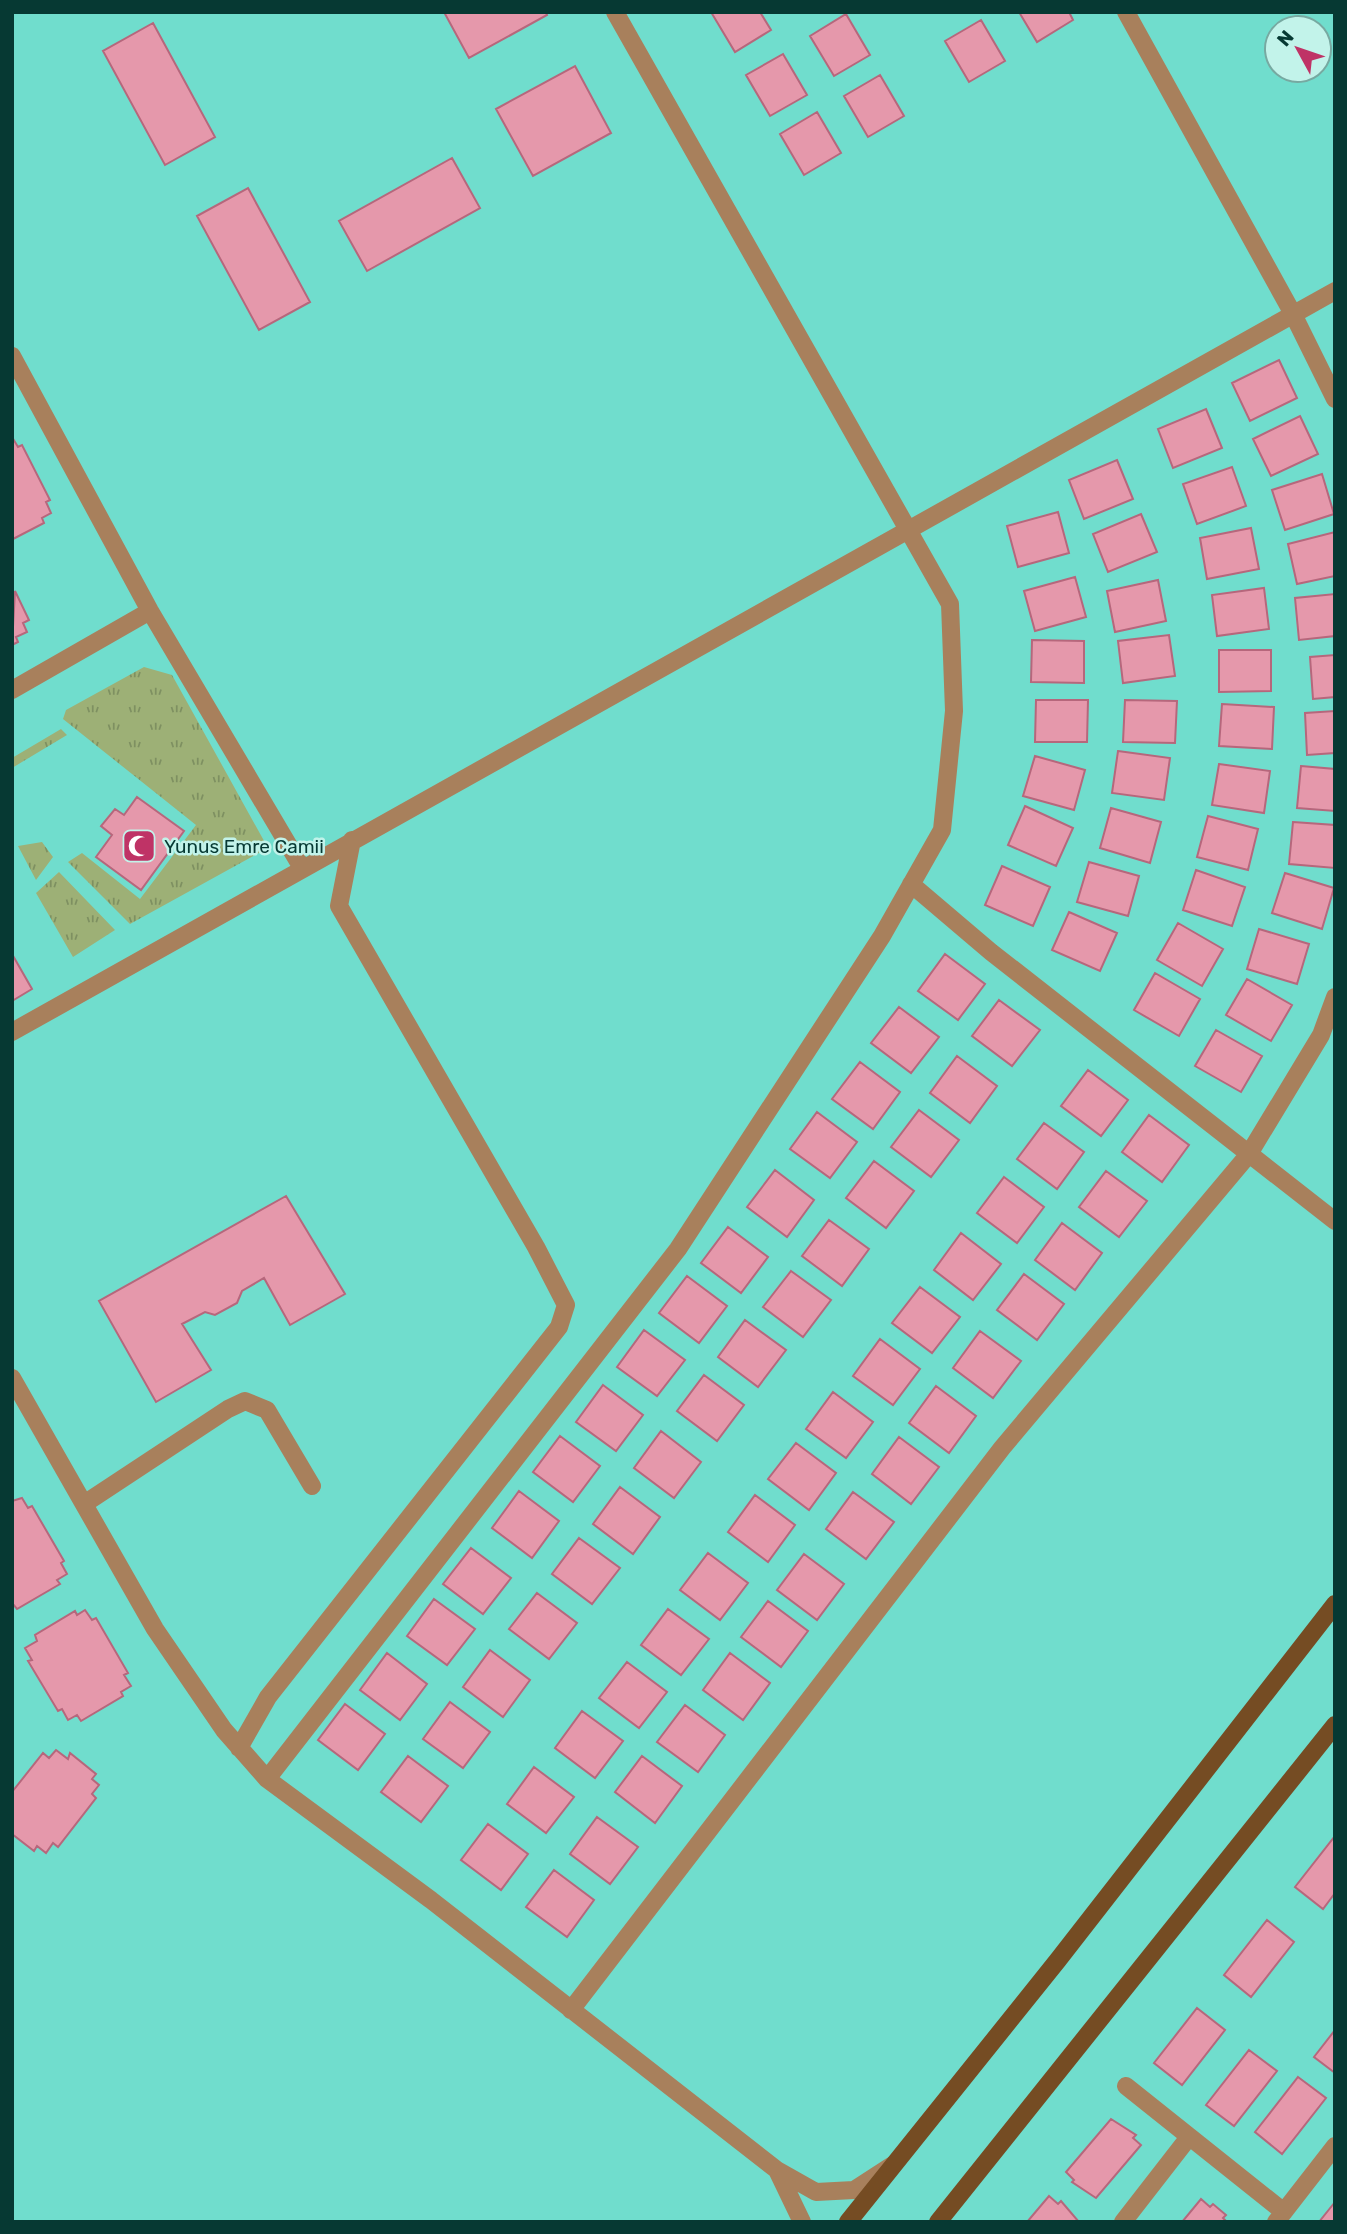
<svg xmlns="http://www.w3.org/2000/svg" width="1347" height="2234" font-family="Rubik,sans-serif">
<defs>
<pattern id="grass-tufts" width="24" height="20" patternUnits="userSpaceOnUse" patternTransform="scale(1.75)"><rect width="24" height="20" fill="#9db076"/><path d="M3 7l-1-3M5 7V3M7 7l1-3M15 17l-1-3M17 17v-4M19 17l1-3" fill="none" stroke="#7e9061"/></pattern>
</defs>
<rect width="100%" height="100%" fill="#70ddcd"/>
<!-- grass -->
<path fill="url(#grass-tufts)" d="M 144,667 L 172,675 L 268,848 L 130,924 L 68,862 L 82,853 L 140,899 L 196,825 L 63,719 L 66,710 Z
M 61,729 L 67,735 L 12,768 L 12,758 Z
M 42,842 L 53,857 L 36,880 L 18,846 Z
M 59,872 L 115,930 L 73,957 L 36,893 Z"/>
<!-- building -->
<path fill="#e598ab" stroke="#b6677c" stroke-width="2" d="M 444,12 L 546,12 L 547,15 L 469,58 Z
M 711,12 L 760,12 L 771,30 L 735,52 Z
M 1019,12 L 1069,12 L 1073,20 L 1037,42 Z
M 846,14 L 870,55 L 834,76 L 810,36 Z
M 981,20 L 1005,61 L 969,82 L 945,41 Z
M 153,23 L 215,137 L 165,165 L 103,51 Z
M 783,54 L 807,95 L 770,116 L 746,75 Z
M 575,66 L 611,133 L 533,176 L 496,109 Z
M 880,75 L 904,116 L 868,137 L 844,96 Z
M 817,112 L 841,153 L 804,175 L 780,134 Z
M 452,158 L 480,208 L 367,271 L 339,221 Z
M 248,188 L 310,302 L 259,330 L 197,216 Z
M 1279,360 L 1297,398 L 1250,421 L 1232,383 Z
M 1206,409 L 1222,448 L 1173,468 L 1158,429 Z
M 1300,416 L 1318,454 L 1271,476 L 1253,439 Z
M 12,437 L 18,447 L 22,445 L 50,500 L 46,502 L 51,513 L 42,518 L 44,523 L 13,539 Z
M 1117,460 L 1133,499 L 1084,519 L 1069,480 Z
M 1232,467 L 1246,506 L 1197,524 L 1183,484 Z
M 1322,474 L 1334,514 L 1285,530 L 1272,490 Z
M 1058,512 L 1069,553 L 1018,567 L 1007,526 Z
M 1141,514 L 1157,552 L 1108,572 L 1093,534 Z
M 1251,528 L 1259,569 L 1207,579 L 1200,538 Z
M 1335,532 L 1335,576 L 1297,584 L 1288,544 Z
M 1075,577 L 1086,617 L 1035,631 L 1024,591 Z
M 1158,580 L 1166,621 L 1115,632 L 1107,591 Z
M 1264,588 L 1269,629 L 1217,636 L 1212,595 Z
M 15,591 L 29,620 L 23,623 L 27,632 L 16,637 L 18,642 L 12,645 Z
M 1335,594 L 1335,636 L 1299,640 L 1295,598 Z
M 1169,635 L 1175,676 L 1123,683 L 1118,641 Z
M 1032,640 L 1084,641 L 1084,683 L 1031,682 Z
M 1219,650 L 1271,650 L 1271,691 L 1219,692 Z
M 1335,655 L 1335,697 L 1313,699 L 1310,657 Z
M 1036,700 L 1088,700 L 1087,742 L 1035,742 Z
M 1125,700 L 1177,701 L 1175,743 L 1123,742 Z
M 1222,704 L 1274,707 L 1272,749 L 1219,746 Z
M 1335,711 L 1335,753 L 1307,755 L 1305,713 Z
M 1118,751 L 1170,758 L 1164,800 L 1112,793 Z
M 1035,756 L 1085,770 L 1074,810 L 1023,796 Z
M 1219,764 L 1270,771 L 1264,813 L 1212,805 Z
M 1301,766 L 1335,769 L 1335,811 L 1297,808 Z
M 137,797 L 184,831 L 141,890 L 96,857 L 112,835 L 101,826 L 115,809 L 124,815 Z
M 1025,806 L 1073,828 L 1056,866 L 1008,845 Z
M 1111,808 L 1161,822 L 1150,863 L 1100,848 Z
M 1208,816 L 1258,829 L 1248,870 L 1197,857 Z
M 1293,822 L 1335,825 L 1335,868 L 1289,864 Z
M 1089,862 L 1139,876 L 1128,916 L 1077,902 Z
M 1002,866 L 1050,887 L 1033,926 L 985,905 Z
M 1196,870 L 1245,887 L 1232,926 L 1183,910 Z
M 1285,873 L 1334,888 L 1322,929 L 1272,913 Z
M 1069,912 L 1117,933 L 1100,971 L 1052,950 Z
M 1178,923 L 1223,949 L 1202,986 L 1157,960 Z
M 1259,929 L 1309,944 L 1297,984 L 1247,969 Z
M 12,954 L 32,989 L 12,1001 Z
M 945,954 L 985,984 L 958,1020 L 918,991 Z
M 1155,973 L 1200,999 L 1179,1036 L 1134,1010 Z
M 1247,979 L 1292,1005 L 1271,1041 L 1226,1015 Z
M 999,1000 L 1040,1030 L 1012,1066 L 972,1036 Z
M 899,1007 L 939,1037 L 911,1073 L 871,1043 Z
M 1216,1030 L 1262,1056 L 1241,1092 L 1195,1066 Z
M 957,1056 L 997,1086 L 970,1123 L 930,1093 Z
M 860,1062 L 900,1092 L 873,1129 L 832,1099 Z
M 1088,1070 L 1128,1100 L 1101,1136 L 1061,1106 Z
M 919,1110 L 959,1140 L 931,1177 L 891,1147 Z
M 817,1112 L 857,1142 L 830,1178 L 790,1149 Z
M 1149,1115 L 1189,1145 L 1162,1182 L 1122,1152 Z
M 1044,1123 L 1084,1152 L 1057,1189 L 1017,1159 Z
M 874,1161 L 914,1191 L 886,1228 L 846,1198 Z
M 775,1170 L 814,1200 L 787,1237 L 747,1207 Z
M 1106,1171 L 1147,1201 L 1119,1237 L 1079,1207 Z
M 1004,1177 L 1044,1207 L 1017,1243 L 977,1213 Z
M 286,1196 L 345,1294 L 290,1325 L 264,1278 L 242,1291 L 237,1303 L 215,1315 L 205,1312 L 182,1324 L 211,1370 L 156,1402 L 99,1301 Z
M 829,1220 L 869,1249 L 842,1286 L 802,1256 Z
M 1062,1223 L 1102,1253 L 1075,1290 L 1035,1260 Z
M 728,1227 L 768,1257 L 741,1293 L 701,1263 Z
M 961,1233 L 1001,1264 L 973,1300 L 934,1270 Z
M 791,1271 L 831,1300 L 803,1337 L 763,1307 Z
M 1024,1274 L 1064,1304 L 1037,1340 L 997,1310 Z
M 687,1276 L 727,1306 L 699,1343 L 659,1313 Z
M 920,1287 L 960,1317 L 932,1353 L 892,1323 Z
M 745,1320 L 786,1350 L 758,1387 L 718,1357 Z
M 644,1330 L 685,1360 L 657,1396 L 617,1367 Z
M 980,1331 L 1021,1361 L 993,1398 L 953,1368 Z
M 880,1339 L 920,1369 L 893,1405 L 853,1376 Z
M 704,1375 L 744,1405 L 717,1441 L 677,1411 Z
M 603,1385 L 643,1415 L 616,1451 L 576,1422 Z
M 936,1386 L 976,1416 L 949,1453 L 909,1423 Z
M 833,1392 L 873,1422 L 846,1458 L 806,1429 Z
M 661,1431 L 701,1462 L 674,1498 L 634,1468 Z
M 560,1436 L 600,1466 L 573,1502 L 533,1472 Z
M 899,1437 L 939,1467 L 911,1504 L 872,1474 Z
M 796,1443 L 836,1473 L 809,1510 L 768,1479 Z
M 620,1487 L 660,1517 L 633,1554 L 593,1524 Z
M 519,1491 L 559,1521 L 532,1558 L 492,1528 Z
M 853,1492 L 894,1522 L 866,1559 L 826,1529 Z
M 755,1495 L 795,1525 L 768,1562 L 728,1532 Z
M 22,1498 L 28,1508 L 32,1506 L 64,1561 L 61,1563 L 67,1574 L 57,1580 L 60,1584 L 17,1609 L 12,1603 L 12,1501 Z
M 579,1538 L 620,1568 L 592,1604 L 552,1574 Z
M 471,1548 L 511,1578 L 483,1614 L 443,1584 Z
M 708,1553 L 748,1583 L 720,1620 L 680,1590 Z
M 804,1554 L 844,1584 L 817,1620 L 777,1590 Z
M 537,1593 L 577,1623 L 549,1659 L 509,1629 Z
M 434,1599 L 475,1629 L 447,1665 L 407,1636 Z
M 768,1601 L 808,1631 L 781,1667 L 741,1637 Z
M 668,1609 L 709,1639 L 681,1675 L 641,1645 Z
M 85,1610 L 92,1620 L 96,1618 L 128,1673 L 124,1675 L 131,1686 L 121,1692 L 123,1696 L 81,1721 L 77,1715 L 68,1720 L 62,1709 L 58,1711 L 28,1661 L 32,1660 L 25,1648 L 37,1641 L 35,1635 L 75,1611 L 77,1615 Z
M 490,1650 L 530,1680 L 503,1717 L 463,1687 Z
M 387,1653 L 427,1684 L 400,1720 L 360,1690 Z
M 730,1653 L 770,1683 L 743,1720 L 703,1690 Z
M 627,1662 L 667,1692 L 639,1728 L 599,1698 Z
M 450,1702 L 490,1732 L 463,1768 L 423,1739 Z
M 345,1704 L 385,1734 L 358,1770 L 318,1740 Z
M 685,1705 L 725,1735 L 698,1772 L 657,1742 Z
M 582,1711 L 623,1741 L 595,1778 L 555,1748 Z
M 56,1750 L 68,1759 L 70,1753 L 96,1774 L 92,1779 L 99,1785 L 92,1794 L 96,1798 L 58,1847 L 53,1843 L 46,1853 L 37,1846 L 34,1851 L 12,1834 L 12,1792 L 43,1753 L 49,1758 Z
M 408,1756 L 448,1786 L 421,1822 L 381,1792 Z
M 642,1756 L 682,1786 L 655,1823 L 615,1792 Z
M 534,1767 L 574,1797 L 546,1833 L 507,1804 Z
M 597,1817 L 638,1847 L 610,1884 L 570,1854 Z
M 488,1824 L 528,1854 L 501,1890 L 461,1860 Z
M 1335,1836 L 1335,1893 L 1323,1909 L 1295,1887 Z
M 554,1870 L 594,1900 L 567,1937 L 526,1907 Z
M 1267,1920 L 1294,1942 L 1251,1997 L 1224,1975 Z
M 1197,2008 L 1225,2030 L 1182,2085 L 1154,2063 Z
M 1335,2030 L 1335,2073 L 1314,2057 Z
M 1249,2050 L 1277,2071 L 1234,2126 L 1206,2105 Z
M 1298,2077 L 1326,2098 L 1282,2154 L 1255,2132 Z
M 1111,2119 L 1136,2135 L 1133,2138 L 1141,2145 L 1096,2198 L 1072,2182 L 1074,2180 L 1066,2172 Z
M 1049,2196 L 1058,2204 L 1061,2201 L 1079,2222 L 1027,2222 Z
M 1201,2199 L 1210,2207 L 1213,2204 L 1226,2215 L 1223,2218 L 1227,2222 L 1182,2222 Z
M 1335,2202 L 1335,2222 L 1319,2222 Z"/>
<g fill="none" stroke-linecap="round" stroke-linejoin="round">
<!-- minor -->
<path stroke="#a8805c" stroke-width="18" d="M 1126,12 L 1293,314 L 1335,399
M 12,356 L 150,611 L 302,868
M 12,690 L 150,611
M 911,884 L 991,952 L 1335,1221
M 12,1032 L 1335,291
M 12,1378 L 155,1629 L 224,1730 L 267,1779 L 431,1900 L 777,2170
M 84,1504 L 228,1409 L 245,1401 L 267,1410 L 312,1486
M 239,1748 L 268,1697 L 559,1327 L 566,1305 L 536,1247 L 339,906 L 352,840
M 267,1779 L 678,1249 L 882,936 L 942,830 L 954,711 L 950,604 L 615,12
M 571,2010 L 1002,1448 L 1249,1154 L 1321,1035 L 1335,997
M 1126,2086 L 1284,2212
M 802,2222 L 777,2170 L 816,2192 L 854,2190 L 891,2166
M 1123,2222 L 1189,2137
M 1276,2222 L 1335,2146"/>
<!-- major -->
<path stroke="#754c23" stroke-width="18" d="M 848,2222 L 1058,1960 L 1335,1604
M 938,2222 L 1335,1725"/>
</g>
<!-- icons -->
<defs>
<symbol id="mosque-square" viewBox="-11 -11 22 22"><rect x="-9" y="-9" width="18" height="18" rx="4" fill="#bf3366" stroke="#c2f3ea"/><path d="M3.5-4.9A6 6 0 1 0 3.5 4.9A5 5 0 1 1 3.5-4.9Z" fill="#fff"/></symbol>
</defs>
<g fill-rule="evenodd">
<use href="#mosque-square" x="120" y="827" width="38" height="38"/>
</g>
<g text-anchor="middle" stroke-width="5" stroke-linejoin="round" paint-order="stroke">
<!-- poi labels -->
<g font-size="19" fill="#063933" stroke="#c2f3ea" text-anchor="start">
<text x="164" y="853">Yunus Emre Camii</text>
</g>
</g>
<!-- border -->
<rect width="1347" height="2234" fill="none" stroke="#063933" stroke-width="28"/>
<!-- north arrow -->
<g transform="translate(1298 49) rotate(310)"><circle r="33" fill="#c2f3ea" stroke="#77a9a1" stroke-width="2"/>
<path d="M0-5L12 26L0 18L-12 26Z" fill="#bf3366"/>
<text y="-10" font-size="19" font-weight="bold" text-anchor="middle" fill="#063933">N</text>
</g>
</svg>
